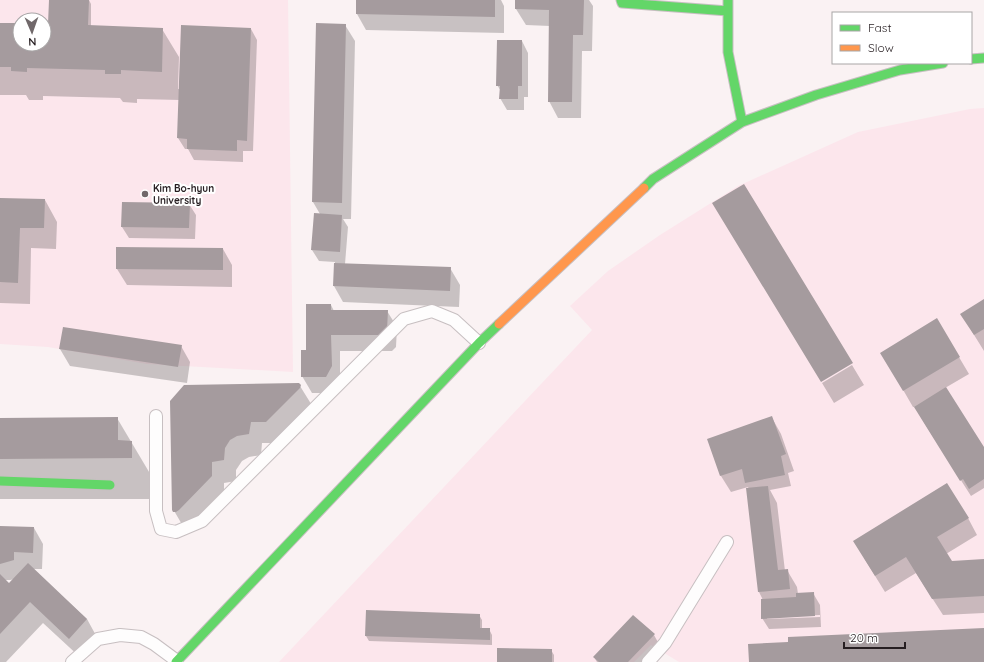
<svg xmlns="http://www.w3.org/2000/svg" width="984" height="662" font-family="Quicksand,sans-serif">
<rect width="100%" height="100%" fill="#faf2f3"/>
<!-- built -->
<path fill="#fce6ec" fill-rule="evenodd" d="M 0,0 L 288,0 L 293,372 L 147,364 L 48,347 L 0,344 ZM 20,20 L 44,20 L 44,44 L 20,44 Z
M 984,108 L 984,662 L 679,662 L 651,645 L 634,662 L 279,662 L 592,330 L 570,306 L 608,271 L 660,235 L 738,186 L 858,132 L 970,109 Z"/>
<!-- shadow -->
<path fill="#0003" fill-rule="evenodd" d="M 50,0 L 89,0 L 91,4 L 91,26 L 162,29 L 179,57 L 178,89 L 180,89 L 251,29 L 257,40 L 253,151 L 243,151 L 243,162 L 194,160 L 188,149 L 185,149 L 178,138 L 180,100 L 137,99 L 137,103 L 123,102 L 120,98 L 43,96 L 43,100 L 29,100 L 26,95 L 0,95 L 0,24 L 20,24 L 20,44 L 44,44 L 44,25 L 50,25 Z
M 357,0 L 501,0 L 504,6 L 504,33 L 366,30 L 357,14 Z
M 516,0 L 589,0 L 593,6 L 592,51 L 582,51 L 581,118 L 558,118 L 549,101 L 550,26 L 526,25 L 516,9 Z
M 345,25 L 355,41 L 351,219 L 343,219 L 348,227 L 345,264 L 450,268 L 460,285 L 459,307 L 343,302 L 334,286 L 335,262 L 319,261 L 312,250 L 320,214 L 313,202 Z
M 522,41 L 528,53 L 528,97 L 524,97 L 524,110 L 507,110 L 500,98 L 501,91 L 497,85 Z
M 0,199 L 45,200 L 57,222 L 56,249 L 31,248 L 30,304 L 0,303 Z
M 123,203 L 189,204 L 196,215 L 195,239 L 129,238 L 122,227 Z
M 223,249 L 232,265 L 232,287 L 127,285 L 117,269 Z
M 984,301 L 984,351 L 971,330 Z
M 331,305 L 334,311 L 387,311 L 397,327 L 396,347 L 392,351 L 340,351 L 340,383 L 335,393 L 312,393 L 302,376 L 307,351 Z
M 937,320 L 969,374 L 945,388 L 984,449 L 984,488 L 971,496 L 925,424 L 915,407 L 913,407 L 891,369 Z
M 64,328 L 181,346 L 190,362 L 187,383 L 70,366 L 60,349 Z
M 852,365 L 864,385 L 834,403 L 822,383 Z
M 300,386 L 313,407 L 278,443 L 262,443 L 261,455 L 249,457 L 242,461 L 236,470 L 236,481 L 224,483 L 224,497 L 187,533 L 173,509 L 171,401 Z
M 117,418 L 155,482 L 155,499 L 0,499 L 0,419 Z
M 772,418 L 781,434 L 794,471 L 788,473 L 791,486 L 770,490 L 777,503 L 785,571 L 787,570 L 797,587 L 798,594 L 813,593 L 820,605 L 821,627 L 769,629 L 762,618 L 763,600 L 759,592 L 747,489 L 749,489 L 748,487 L 731,492 L 721,476 L 708,440 ZM 820,615 L 820,617 L 767,619 L 767,617 Z
M 968,518 L 977,535 L 946,554 L 952,562 L 984,560 L 984,613 L 943,615 L 916,573 L 885,592 L 864,558 Z
M 0,527 L 34,528 L 43,544 L 42,569 L 32,569 L 87,619 L 99,641 L 82,659 L 43,623 L 6,662 L 0,662 ZM 15,579 L 10,585 L 4,580 L 10,580 Z
M 479,615 L 482,620 L 482,629 L 489,629 L 492,635 L 492,645 L 369,641 L 366,636 Z
M 654,635 L 660,646 L 645,662 L 597,662 L 594,657 Z
M 551,650 L 554,655 L 554,662 L 498,662 Z"/>
<!-- building -->
<path fill="#a59b9e" d="M 49,0 L 89,0 L 88,25 L 163,28 L 162,72 L 121,70 L 121,74 L 105,74 L 105,70 L 27,68 L 27,72 L 11,71 L 11,67 L 0,67 L 0,23 L 20,23 L 20,44 L 44,44 L 44,24 L 48,24 Z
M 356,0 L 495,0 L 495,17 L 356,14 Z
M 515,0 L 584,0 L 583,35 L 573,35 L 572,102 L 548,102 L 549,10 L 515,9 Z
M 316,23 L 346,24 L 342,203 L 312,202 Z
M 181,25 L 251,28 L 247,141 L 237,140 L 237,151 L 187,149 L 187,139 L 177,138 Z
M 497,40 L 522,40 L 522,86 L 518,86 L 518,99 L 499,99 L 500,86 L 496,86 Z
M 744,184 L 853,363 L 821,382 L 712,203 Z
M 0,198 L 45,199 L 44,228 L 20,228 L 18,283 L 0,282 Z
M 122,202 L 190,203 L 189,228 L 121,227 Z
M 314,213 L 342,215 L 340,252 L 311,250 Z
M 116,247 L 223,248 L 223,270 L 116,269 Z
M 334,263 L 451,267 L 450,291 L 333,286 Z
M 984,299 L 984,329 L 974,335 L 960,314 Z
M 306,304 L 331,304 L 331,310 L 388,310 L 387,330 L 383,335 L 331,335 L 332,366 L 326,377 L 301,377 L 301,350 L 306,350 Z
M 937,318 L 960,357 L 903,391 L 880,353 Z
M 63,327 L 182,345 L 178,367 L 59,349 Z
M 299,383 L 301,385 L 300,388 L 266,422 L 251,422 L 249,434 L 237,436 L 230,440 L 225,448 L 224,460 L 212,462 L 212,476 L 179,510 L 176,512 L 173,512 L 172,510 L 170,401 L 184,385 Z
M 946,387 L 984,447 L 984,479 L 969,489 L 963,479 L 960,481 L 914,407 Z
M 772,416 L 786,454 L 781,456 L 785,475 L 745,483 L 742,469 L 720,476 L 707,439 Z
M 118,417 L 118,440 L 132,441 L 132,458 L 0,459 L 0,418 Z
M 947,483 L 969,518 L 937,537 L 952,561 L 984,559 L 984,596 L 932,599 L 906,557 L 875,576 L 853,541 Z
M 768,486 L 778,570 L 788,569 L 790,589 L 758,592 L 746,488 Z
M 0,526 L 34,527 L 33,553 L 14,552 L 14,560 L 0,564 Z
M 28,563 L 87,619 L 69,639 L 30,602 L 0,634 L 0,574 L 9,583 Z
M 814,592 L 815,616 L 761,619 L 761,599 L 796,597 L 796,593 Z
M 366,610 L 480,614 L 480,628 L 490,628 L 490,640 L 365,636 Z
M 633,615 L 655,634 L 628,662 L 599,662 L 593,657 Z
M 984,628 L 984,662 L 749,662 L 748,644 L 788,642 L 788,637 Z
M 497,648 L 552,649 L 552,662 L 497,662 Z"/>
<g fill="none" stroke-linecap="round" stroke-linejoin="round">
<defs>
<path id="lane" d="M 156,416 L 156,511 L 161,529 L 176,532 L 202,521 L 404,319 L 432,311 L 454,320 L 479,343
M 72,662 L 98,639 L 120,635 L 141,637 L 154,644 L 177,661
M 648,662 L 665,643 L 727,542"/>
<path id="fast" d="M 621,0 L 622,3 L 728,11
M 728,0 L 728,52 L 742,122
M 971,59 L 984,58
M 644,188 L 653,179 L 742,122 L 816,95 L 900,70 L 943,63
M 0,481 L 110,485
M 176,662 L 479,343 L 499,324"/>
<path id="slow" d="M 499,324 L 644,188"/>
</defs>
<!-- lane casing -->
<use href="#lane" stroke="#c7bfc1" stroke-width="14"/>
<!-- fast casing -->
<use href="#fast" stroke="#c7bfc1" stroke-width="11"/>
<!-- slow casing -->
<use href="#slow" stroke="#c7bfc1" stroke-width="11"/>
<!-- lane -->
<use href="#lane" stroke="#fefdfd" stroke-width="12"/>
<!-- fast -->
<use href="#fast" stroke="#63d668" stroke-width="9"/>
<!-- slow -->
<use href="#slow" stroke="#ff974d" stroke-width="9"/>
</g>
<!-- markers -->
<circle fill="#70686a" stroke="#fff" stroke-width="1.5" cx="145" cy="194" r="4"/>
<g text-anchor="middle" stroke-width="4" stroke-linejoin="round" paint-order="stroke">
<!-- poi labels -->
<g font-size="10" font-weight="bold" fill="#261e21" stroke="#fff" text-anchor="start">
<text x="153" y="192">Kim Bo-hyun<tspan x="153" dy="12">University</tspan></text>
</g>
</g>
<!-- legend -->
<rect x="832" y="12" width="140" height="52" fill="#ffffff" stroke="#a8a5a6"/>
<rect x="840" y="25" width="20" height="6" fill="#63d668" stroke="#a8a5a6"/>
<text x="868" y="32" font-size="12" fill="#261e21">Fast</text>
<rect x="840" y="45" width="20" height="6" fill="#ff974d" stroke="#a8a5a6"/>
<text x="868" y="52" font-size="12" fill="#261e21">Slow</text>
<!-- north arrow -->
<g transform="translate(32 32) rotate(178)"><circle r="19" fill="#ffffff" stroke="#a8a5a6"/>
<path d="M0-3L7 15L0 10L-7 15Z" fill="#70686a"/>
<text y="-6" font-size="11" font-weight="bold" text-anchor="middle" fill="#261e21">N</text>
</g>
<!-- scale -->
<path d="M844 642v6h61v-6" fill="none" stroke="#261e21" stroke-width="2"/>
<text x="850" y="642" font-size="12" fill="#261e21" stroke="#ffffff" stroke-width="3" paint-order="stroke">20 m</text>
</svg>
